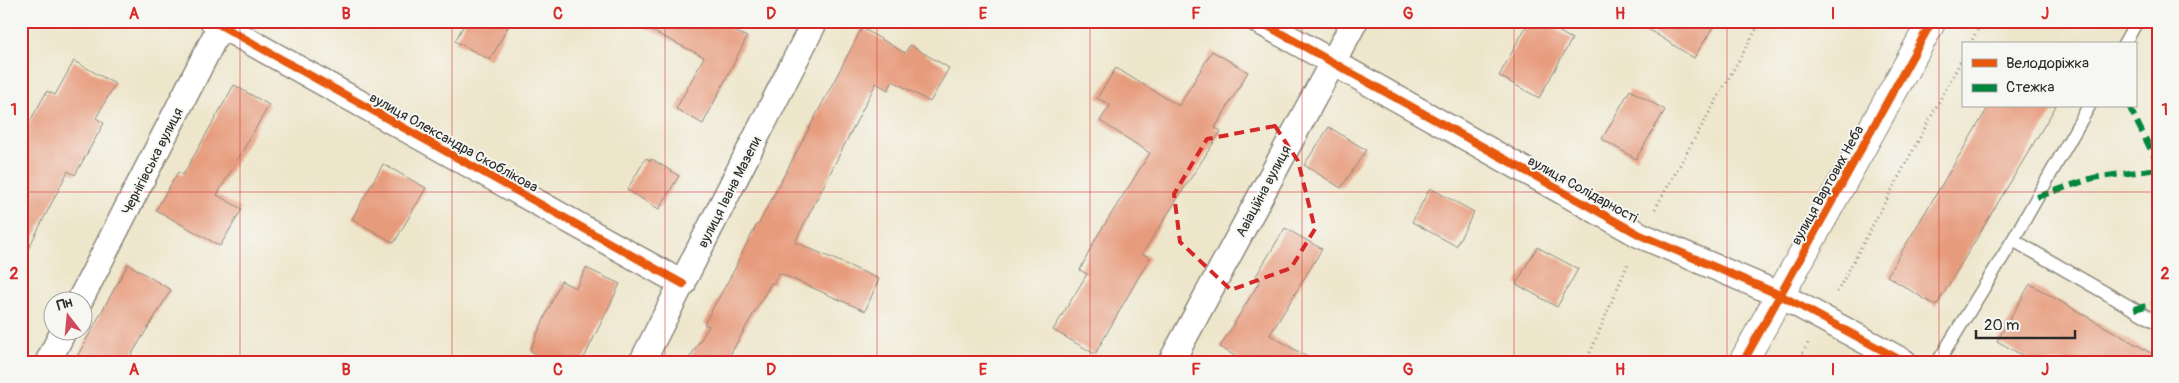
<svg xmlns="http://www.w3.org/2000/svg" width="2179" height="383" font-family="Pangolin,sans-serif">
<rect width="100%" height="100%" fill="#f6f6f2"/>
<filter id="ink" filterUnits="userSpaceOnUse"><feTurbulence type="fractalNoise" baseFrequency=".02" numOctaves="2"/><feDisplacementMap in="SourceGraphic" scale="10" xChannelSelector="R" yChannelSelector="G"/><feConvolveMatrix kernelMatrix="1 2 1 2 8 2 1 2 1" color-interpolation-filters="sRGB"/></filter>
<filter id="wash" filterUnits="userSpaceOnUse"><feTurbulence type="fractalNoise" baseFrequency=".0096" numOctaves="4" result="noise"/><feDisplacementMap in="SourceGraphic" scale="20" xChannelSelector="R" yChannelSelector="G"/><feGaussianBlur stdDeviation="1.12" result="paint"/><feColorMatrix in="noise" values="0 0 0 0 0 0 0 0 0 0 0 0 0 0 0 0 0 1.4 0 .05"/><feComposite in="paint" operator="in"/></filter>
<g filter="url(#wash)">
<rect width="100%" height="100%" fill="#eee6cb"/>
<g id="blocks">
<!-- building -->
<path fill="#e79b7d" d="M 466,21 L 511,21 L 490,60 L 455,41 Z
M 632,21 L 714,21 L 747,37 L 703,124 L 676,109 L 704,57 Z
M 1529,21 L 1540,21 L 1572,39 L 1539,98 L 1499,76 Z
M 1635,21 L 1717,21 L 1694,58 Z
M 862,28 L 905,53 L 910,45 L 949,68 L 930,102 L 893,81 L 888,90 L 876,83 L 795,242 L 879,279 L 865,311 L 779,273 L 773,284 L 771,283 L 726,362 L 687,362 L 709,326 L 704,324 L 737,265 L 736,265 L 757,224 L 758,225 Z
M 1212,51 L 1248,72 L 1215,128 L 1221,131 L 1142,254 L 1150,257 L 1095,354 L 1053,330 L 1087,274 L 1080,270 L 1096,238 L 1150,153 L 1100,121 L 1110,105 L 1097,98 L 1116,68 L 1179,106 Z
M 74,61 L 115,84 L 96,118 L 104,123 L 75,175 L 68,171 L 21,263 L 21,137 L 47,91 L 55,95 Z
M 234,85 L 269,105 L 217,195 L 242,209 L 220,246 L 156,210 L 178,172 L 183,175 Z
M 1630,90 L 1665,110 L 1636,159 L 1602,139 Z
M 1989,106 L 2056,106 L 1936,306 L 1887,276 Z
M 1329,127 L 1366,150 L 1341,188 L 1304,165 Z
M 646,158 L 651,161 L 652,159 L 679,176 L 659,209 L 627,190 Z
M 383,164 L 426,188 L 394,243 L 352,219 Z
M 1430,188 L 1474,212 L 1456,246 L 1412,222 Z
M 1285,228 L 1322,249 L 1270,335 L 1316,362 L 1245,362 L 1220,347 L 1261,279 L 1256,276 Z
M 1537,247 L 1578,269 L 1557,307 L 1516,284 Z
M 128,264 L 171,290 L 127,362 L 74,362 Z
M 586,268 L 620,284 L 582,362 L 548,362 L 530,350 L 561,281 L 576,288 Z
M 2030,284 L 2158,357 L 2158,362 L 2034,362 L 1997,341 Z"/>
</g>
</g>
<g filter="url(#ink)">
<use href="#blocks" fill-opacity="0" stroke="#8c887b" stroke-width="1"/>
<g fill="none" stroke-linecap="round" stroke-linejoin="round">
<defs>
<path id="service" d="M 2124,44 L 2137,21
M 2013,240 L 2158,323
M 1938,362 L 2013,240 L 2089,106"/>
<path id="minor" d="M 213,21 L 683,284
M 1259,21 L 1640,235 L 1780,295 L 1904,362
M 80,300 L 223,21
M 48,362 L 64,330
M 642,362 L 815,21
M 1171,362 L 1355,21"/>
<path id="tertiary" d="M 1743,362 L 1932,21"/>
</defs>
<!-- service casing -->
<use href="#service" stroke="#8c887b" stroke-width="15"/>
<!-- minor casing -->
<use href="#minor" stroke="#8c887b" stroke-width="28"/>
<!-- tertiary casing -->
<use href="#tertiary" stroke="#8c887b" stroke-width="30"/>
<!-- path -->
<path stroke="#8c887b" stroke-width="3" stroke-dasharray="1 4" stroke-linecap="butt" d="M 1970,44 L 1982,21
M 1655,209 L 1761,21
M 1837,292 L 1963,57
M 1586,362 L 1629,261
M 1798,362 L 1808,343"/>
<!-- service -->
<use href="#service" stroke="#fff" stroke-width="12"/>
<!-- minor -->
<use href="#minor" stroke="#fff" stroke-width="25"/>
<!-- tertiary -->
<use href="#tertiary" stroke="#fff" stroke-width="28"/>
<!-- quiet -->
<path stroke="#00873e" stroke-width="6" stroke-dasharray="12 6" stroke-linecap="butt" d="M 2129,106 L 2158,164
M 2037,197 L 2093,178 L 2158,169
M 2134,309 L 2158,303"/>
<defs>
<path id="cycleway" d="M 213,21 L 683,284
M 1259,21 L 1640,235 L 1780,295 L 1904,362
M 1743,362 L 1932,21"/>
</defs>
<!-- cycleway casing -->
<use href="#cycleway" stroke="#f6f6f2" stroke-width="11"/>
<!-- cycleway -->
<use href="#cycleway" stroke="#e8590c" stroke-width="8"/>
</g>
</g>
<!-- marked area -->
<path fill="none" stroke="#d62828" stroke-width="4" stroke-dasharray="10 6" stroke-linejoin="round" d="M 1275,126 L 1298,161 L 1315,229 L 1291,268 L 1231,290 L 1180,242 L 1174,194 L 1207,139 Z"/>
<!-- grid -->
<path fill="none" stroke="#d62828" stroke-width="1" stroke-opacity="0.55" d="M 240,21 L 240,362M 452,21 L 452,362M 665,21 L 665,362M 877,21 L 877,362M 1090,21 L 1090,362M 1302,21 L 1302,362M 1514,21 L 1514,362M 1727,21 L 1727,362M 1939,21 L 1939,362M 21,192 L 2158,192"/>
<g text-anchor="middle" stroke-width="4" stroke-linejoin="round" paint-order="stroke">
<!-- street labels -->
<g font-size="14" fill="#2b2b2b" stroke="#f6f6f2">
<text transform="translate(454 142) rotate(29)" y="5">вулиця Олександра Скоблікова</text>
<text transform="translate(152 161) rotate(-63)" y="5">Чернігівська вулиця</text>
<text transform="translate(1827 185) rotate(-61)" y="5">вулиця Вартових Неба</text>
<text transform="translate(1583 189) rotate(29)" y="5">вулиця Солідарності</text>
<text transform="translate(1263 191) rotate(-62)" y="5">Авіаційна вулиця</text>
<text transform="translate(729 192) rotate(-63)" y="5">вулиця Івана Мазепи</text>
</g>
</g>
<!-- margin -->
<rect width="2179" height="383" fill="none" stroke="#f6f6f2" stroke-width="55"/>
<!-- legend -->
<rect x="1962" y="42" width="175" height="65" fill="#f6f6f2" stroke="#a5a5a2"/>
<rect x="1972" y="59" width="25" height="8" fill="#e8590c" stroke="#a5a5a2"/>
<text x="2006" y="68" font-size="15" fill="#2b2b2b">Велодоріжка</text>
<rect x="1972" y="84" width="25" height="8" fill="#00873e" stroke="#a5a5a2"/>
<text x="2006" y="92" font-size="15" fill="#2b2b2b">Стежка</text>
<!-- north arrow -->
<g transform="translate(68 316) rotate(344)"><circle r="24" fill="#f6f6f2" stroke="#a5a5a2"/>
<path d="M0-4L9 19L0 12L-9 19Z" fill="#d1495b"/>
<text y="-8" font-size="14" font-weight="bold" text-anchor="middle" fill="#2b2b2b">Пн</text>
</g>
<!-- scale -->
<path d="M1976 330v8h99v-8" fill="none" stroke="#2b2b2b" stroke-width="2.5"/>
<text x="1984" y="330" font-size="15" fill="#2b2b2b" stroke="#f6f6f2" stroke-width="4" paint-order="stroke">20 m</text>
<rect x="28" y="28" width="2124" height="328" fill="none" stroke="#d62828" stroke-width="2"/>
<g font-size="16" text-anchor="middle" font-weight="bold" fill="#d62828">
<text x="134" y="19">A</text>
<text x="346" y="19">B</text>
<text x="558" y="19">C</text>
<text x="771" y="19">D</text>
<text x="983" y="19">E</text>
<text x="1196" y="19">F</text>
<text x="1408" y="19">G</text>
<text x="1620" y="19">H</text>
<text x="1833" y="19">I</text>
<text x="2045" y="19">J</text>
<text x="14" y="115">1</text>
<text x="2165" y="115">1</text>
<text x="14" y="279">2</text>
<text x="2165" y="279">2</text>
<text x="134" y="375">A</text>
<text x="346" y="375">B</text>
<text x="558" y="375">C</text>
<text x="771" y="375">D</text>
<text x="983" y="375">E</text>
<text x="1196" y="375">F</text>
<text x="1408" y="375">G</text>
<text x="1620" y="375">H</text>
<text x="1833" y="375">I</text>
<text x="2045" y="375">J</text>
</g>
</svg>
